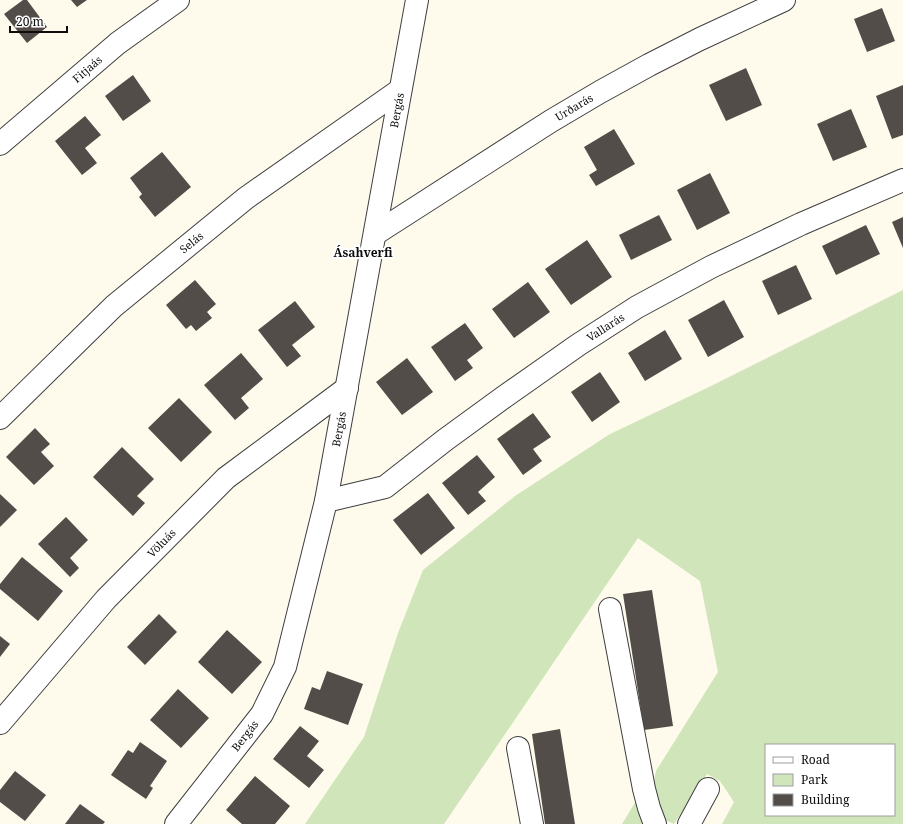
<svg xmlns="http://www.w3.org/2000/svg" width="903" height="824" font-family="'Noto Serif',serif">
<rect width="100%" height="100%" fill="#fefaec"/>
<!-- green -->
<path fill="#d0e5b9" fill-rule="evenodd" d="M 903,290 L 903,824 L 722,824 L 734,802 L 720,781 L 707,774 L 674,824 L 663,819 L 652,791 L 656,771 L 718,672 L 700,581 L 638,538 L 444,824 L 305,824 L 364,737 L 398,633 L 423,570 L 515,496 L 610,434 L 707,388 ZM 766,745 L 894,745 L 894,815 L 766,815 Z
M 636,801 L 647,824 L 622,824 Z"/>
<!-- building -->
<path fill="#534d49" d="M 23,0 L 27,0 L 47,27 L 27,43 L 4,14 Z
M 71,0 L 87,0 L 77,7 Z
M 882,8 L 895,41 L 867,52 L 854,19 Z
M 746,68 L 762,105 L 726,121 L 709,85 Z
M 133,75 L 151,101 L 123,121 L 105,96 Z
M 903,85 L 903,135 L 892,139 L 876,96 Z
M 851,109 L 867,147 L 833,161 L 817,124 Z
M 85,116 L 101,135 L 85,148 L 97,163 L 82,175 L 55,141 Z
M 614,129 L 635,164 L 596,186 L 589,175 L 597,170 L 584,147 Z
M 162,152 L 191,187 L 155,217 L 139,197 L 142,194 L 130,178 Z
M 710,173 L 730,213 L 697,230 L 677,190 Z
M 659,215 L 672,240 L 631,260 L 619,235 Z
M 903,217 L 903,248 L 892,222 Z
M 866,225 L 880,254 L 836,275 L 822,246 Z
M 587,240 L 612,277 L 571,305 L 545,269 Z
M 796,265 L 812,299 L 778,315 L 762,281 Z
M 195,280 L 216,304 L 207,312 L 212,318 L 196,331 L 191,325 L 186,329 L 166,305 Z
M 528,282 L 550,312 L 514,338 L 492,309 Z
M 724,300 L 744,337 L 708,357 L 688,320 Z
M 295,301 L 315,327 L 292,345 L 301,356 L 287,367 L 258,330 Z
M 465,323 L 483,348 L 467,360 L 473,368 L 455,381 L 431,347 Z
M 665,330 L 682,359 L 645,381 L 628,353 Z
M 241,353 L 263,379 L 241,398 L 249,408 L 235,420 L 204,385 Z
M 407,358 L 433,392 L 402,415 L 376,382 Z
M 600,372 L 620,402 L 592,422 L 571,392 Z
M 179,398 L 212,432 L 181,462 L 148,428 Z
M 533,413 L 551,437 L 533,449 L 542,461 L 523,475 L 497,439 Z
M 35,428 L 50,444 L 41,452 L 54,466 L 34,485 L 6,457 Z
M 122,447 L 154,479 L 137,496 L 145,503 L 133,516 L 93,477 Z
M 477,455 L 495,477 L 478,492 L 486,501 L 468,515 L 442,483 Z
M 428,493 L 455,528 L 421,555 L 393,520 Z
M 0,494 L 17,510 L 0,527 Z
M 66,517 L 88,540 L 70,558 L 79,568 L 70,577 L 38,544 Z
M 22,557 L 63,591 L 38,621 L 0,589 L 0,584 Z
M 652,590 L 673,726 L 644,730 L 623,594 Z
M 159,614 L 177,632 L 145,665 L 127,647 Z
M 227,630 L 262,662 L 232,694 L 198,662 Z
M 0,636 L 10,644 L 0,657 Z
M 327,671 L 363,684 L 348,725 L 304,709 L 312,687 L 320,690 Z
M 178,689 L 209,718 L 181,748 L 150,720 Z
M 300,726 L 319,741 L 307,756 L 324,770 L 309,788 L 273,759 Z
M 560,729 L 575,824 L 545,824 L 532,734 Z
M 140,742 L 167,761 L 150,786 L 153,788 L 146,799 L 111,775 L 128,750 L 133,753 Z
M 15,771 L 46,795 L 25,821 L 0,802 L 0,790 Z
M 255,776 L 290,806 L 275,824 L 242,824 L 226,810 Z
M 80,804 L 105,822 L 103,824 L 65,824 Z"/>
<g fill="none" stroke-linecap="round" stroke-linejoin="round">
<defs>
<g id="minor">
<path id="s1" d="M 0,144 L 118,43 L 178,0"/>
<path id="s2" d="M 375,234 L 551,121 L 600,92 L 649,65 L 700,39 L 784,0"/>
<path id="s3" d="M 0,418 L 114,306 L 246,198 L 400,90"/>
<path id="s4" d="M 326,501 L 385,487 L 445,440 L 504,397 L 578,345 L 637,307 L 711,267 L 801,224 L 903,180"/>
<path d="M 610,609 L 644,789 L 649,808 L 655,824"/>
<path id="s5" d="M 0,723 L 106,599 L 226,478 L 347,388"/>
<path d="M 518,748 L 532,824"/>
<path id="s6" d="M 176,824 L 262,714 L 285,667 L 326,501 L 417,0"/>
<path d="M 689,824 L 708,789"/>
</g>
</defs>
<!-- minor casing -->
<use href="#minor" stroke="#3f3f3f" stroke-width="24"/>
<!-- minor -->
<use href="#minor" stroke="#fff" stroke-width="22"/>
</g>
<g text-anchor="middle" stroke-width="4" stroke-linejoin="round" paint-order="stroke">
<!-- street labels -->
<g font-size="11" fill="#0c0c0c" stroke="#fff">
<text dy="4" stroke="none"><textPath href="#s1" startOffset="115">Fitjaás</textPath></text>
<text dy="4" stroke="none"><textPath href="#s2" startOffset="236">Urðarás</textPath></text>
<text dy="4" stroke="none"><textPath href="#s6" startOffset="760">Bergás</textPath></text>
<text dy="4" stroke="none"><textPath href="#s3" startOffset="260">Selás</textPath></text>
<text dy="4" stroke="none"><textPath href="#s4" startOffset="333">Vallarás</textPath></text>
<text dy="4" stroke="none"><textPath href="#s6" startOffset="436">Bergás</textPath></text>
<text dy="4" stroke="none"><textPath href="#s5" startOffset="242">Völuás</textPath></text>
<text dy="4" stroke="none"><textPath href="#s6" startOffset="112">Bergás</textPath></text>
</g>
<!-- neighbourhood labels -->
<g font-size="12" font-weight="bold" fill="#0c0c0c" stroke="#fff">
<text x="363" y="257">Ásahverfi</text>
</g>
</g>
<!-- legend -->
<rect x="765" y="744" width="130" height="72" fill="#ffffff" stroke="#9e9e9e"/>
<rect x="773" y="757" width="20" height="6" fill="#ffffff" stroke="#9e9e9e"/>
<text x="801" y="764" font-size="12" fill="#0c0c0c">Road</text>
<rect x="773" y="774" width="20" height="12" fill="#d0e5b9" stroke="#9e9e9e"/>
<text x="801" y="784" font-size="12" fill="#0c0c0c">Park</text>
<rect x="773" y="794" width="20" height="12" fill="#534d49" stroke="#9e9e9e"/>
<text x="801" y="804" font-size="12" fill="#0c0c0c">Building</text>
<!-- scale -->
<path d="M10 26v6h57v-6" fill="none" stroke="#0c0c0c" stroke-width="2"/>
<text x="16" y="26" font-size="12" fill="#0c0c0c" stroke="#ffffff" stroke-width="3" paint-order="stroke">20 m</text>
</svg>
